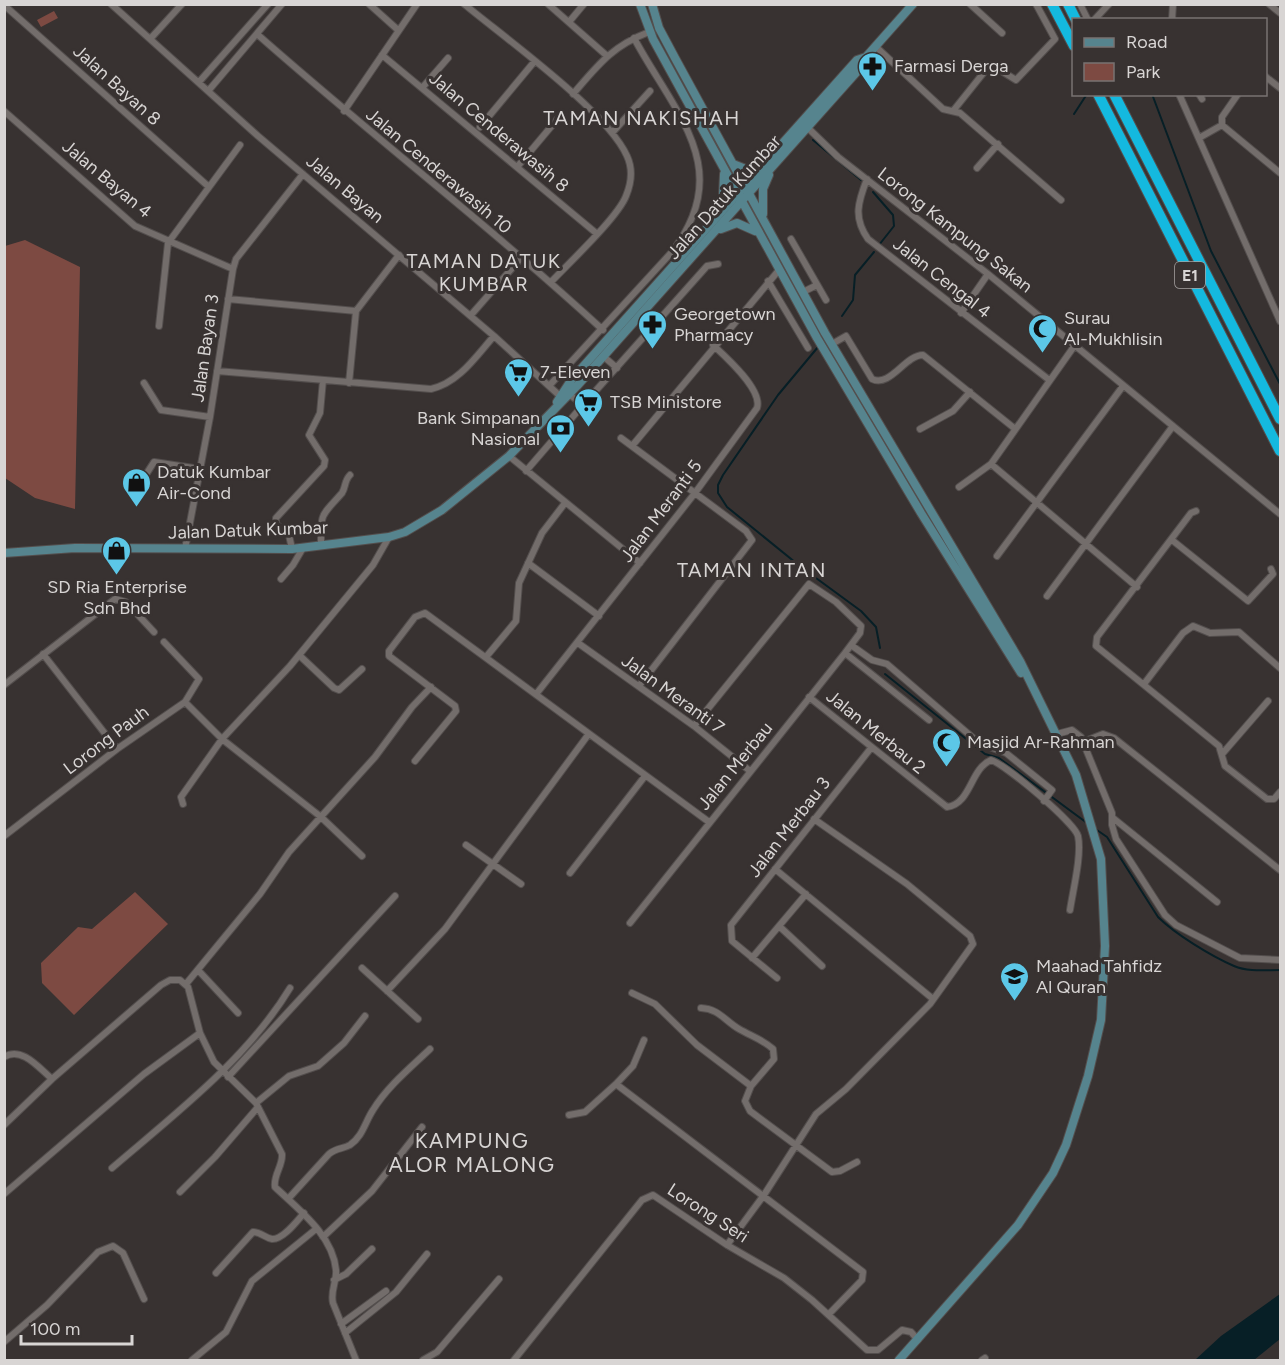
<svg xmlns="http://www.w3.org/2000/svg" width="1285" height="1365" font-family="Figtree,sans-serif">
<rect width="100%" height="100%" fill="#383231"/>
<!-- green -->
<path fill="#7d4a42" d="M 54,11 L 58,18 L 41,27 L 37,20 Z
M 25,240 L 80,267 L 75,509 L 35,498 L 5,478 L 5,246 Z
M 135,892 L 168,924 L 74,1015 L 42,983 L 41,963 L 78,927 L 92,929 Z"/>
<!-- water -->
<path fill="#071f26" d="M 1280,1294 L 1280,1339 L 1254,1360 L 1195,1360 L 1221,1336 Z"/>
<g fill="none" stroke-linecap="round" stroke-linejoin="round">
<!-- stream -->
<path stroke="#071f26" stroke-width="2" d="M 1152,94 L 1211,251 L 1280,384
M 1074,114 L 1087,94
M 813,140 L 861,180
M 873,192 L 893,215 L 894,226 L 879,245
M 842,316 L 853,300 L 855,275 L 874,252
M 818,347 L 778,395 L 723,475 L 718,485 L 718,493 L 727,507 L 801,567 L 861,611 L 876,627 L 880,648
M 885,674 L 985,754 L 999,758 L 1087,823
M 1094,828 L 1107,837 L 1158,917 C 1175,934 1211,956 1234,966 C 1248,972 1265,970 1280,970"/>
<defs>
<path id="street" d="M 111,4 L 258,136 L 494,336 L 560,396
M 369,4 L 398,30
M 464,4 C 505,38 607,111 627,156 C 633,169 631,184 626,196 C 618,217 569,263 551,282
M 548,4 L 606,55
M 970,4 L 1002,33
M 1080,4 L 1088,20
M 1269,4 L 1280,13
M 4,5 L 209,187
M 1094,20 L 1109,4
M 1172,20 L 1173,4
M 569,22 L 584,4
M 257,34 C 371,135 491,227 603,330
M 151,38 L 182,4
M 875,46 L 943,109 L 960,113 L 1061,200
M 382,55 L 596,233
M 1266,77 L 1280,88
M 199,82 L 268,4
M 422,88 L 448,58
M 209,90 L 282,4
M 573,94 C 598,65 612,46 649,32
M 1179,94 L 1280,321
M 1199,94 L 1202,99
M 1238,94 L 1222,117 L 1222,125 L 1280,173
M 4,111 L 135,226 L 233,269
M 344,111 L 417,4
M 953,111 L 989,66 L 995,67 L 1016,80 L 1055,39 L 1036,4
M 480,127 L 534,62
M 808,128 L 838,157 L 988,274 L 1280,514
M 612,133 L 650,91
M 1199,138 L 1222,125
M 518,166 L 560,116
M 977,168 L 998,144
M 867,179 C 858,202 853,218 868,239 L 1048,379
M 791,239 L 826,300
M 768,281 L 808,348
M 803,292 L 817,285
M 228,299 L 356,311
M 961,313 L 988,274
M 471,315 L 521,258
M 159,326 L 168,243 L 240,145
M 832,344 L 846,336 L 872,379 C 890,388 905,355 923,355 L 1014,428
M 603,356 L 617,368
M 217,371 L 431,389 C 459,383 477,355 494,336
M 144,383 L 161,410 L 210,417
M 349,383 L 356,311 L 399,255
M 549,386 L 671,253 C 737,169 674,113 634,38
M 583,405 L 707,266 L 718,264
M 920,429 L 953,411 L 970,392
M 621,438 L 746,531 L 752,540 L 639,686
M 632,446 L 779,270
M 509,456 L 640,563
M 991,464 L 1137,587
M 526,471 L 583,405 L 569,394
M 145,476 L 154,462 L 200,469
M 959,487 L 991,464 L 1075,345
M 1196,511 L 1191,513 L 1097,637 L 1096,646 L 1219,746 L 1225,766 L 1267,799 L 1274,799 L 1280,792
M 1172,540 L 1248,601 L 1273,574 L 1271,569
M 321,545 C 321,511 321,517 342,493 C 346,487 344,481 350,475
M 185,549 L 210,417 L 233,269 L 236,259 L 303,174
M 292,549 L 289,535 L 276,524 L 276,518 L 324,466 L 325,460 L 309,435 L 320,413 L 323,380
M 997,556 L 1123,386
M 528,563 L 599,616
M 281,579 L 293,565 L 303,548
M 1047,596 L 1173,426
M 164,642 L 199,679 L 185,702
M 578,643 L 694,726 L 750,771
M 851,645 L 872,660 L 887,664 L 979,743 L 1006,753 L 1052,790 L 1044,801
M 845,653 L 929,720
M 43,654 L 117,749
M 299,655 L 334,688 L 339,690 L 362,669
M 486,657 L 516,621 L 519,583 L 542,533 L 565,503
M 1144,684 L 1183,633 L 1193,626 L 1210,633 L 1239,632 L 1280,668
M 4,685 L 115,599 L 126,602 L 154,632
M 537,693 L 695,493 L 757,408 C 763,390 726,357 713,345
M 809,697 L 947,807 C 971,804 970,769 991,760 C 1006,765 1075,823 1078,836 C 1082,855 1073,890 1070,910
M 1057,734 L 1072,730 L 1081,737 L 1112,813 L 1112,825 L 1116,839 L 1165,915 L 1176,925 L 1240,958 L 1280,960
M 1083,742 L 1103,734 L 1114,738 L 1280,870
M 1223,753 L 1268,701
M 415,761 L 456,711 L 455,706 L 389,656 L 389,651 L 415,617 L 425,613 L 709,822
M 183,804 L 181,797 L 222,739 L 290,666 L 373,565 L 389,537
M 1113,818 L 1217,902
M 4,836 L 117,749 L 185,702 L 222,739 L 321,817 L 362,856
M 466,845 L 521,884
M 775,869 L 933,999
M 570,873 L 645,776
M 630,923 L 845,653 L 860,633 L 861,626 L 836,602 L 809,584 L 694,726
M 779,926 L 822,966
M 752,958 L 806,894
M 362,968 L 418,1019
M 198,970 L 238,1013
M 777,978 L 732,941 L 731,925 L 871,748
M 186,984 L 260,894 L 289,852 L 375,757 L 412,707 L 431,687
M 387,991 L 445,929 L 588,735
M 632,993 L 655,1004 L 697,1045 L 751,1086 L 745,1101 L 750,1111 L 832,1172 L 840,1171 L 857,1162
M 701,1008 C 719,1009 724,1020 739,1029 C 751,1036 762,1039 773,1049 L 774,1059 L 751,1086
M 4,1057 C 22,1046 39,1068 52,1079
M 228,1077 L 395,896
M 616,1084 L 633,1066 L 644,1040
M 256,1103 L 289,1076 L 318,1066 L 344,1043 L 365,1016
M 569,1115 L 585,1112 L 616,1084 L 863,1272 L 862,1280 L 829,1314
M 4,1125 L 52,1079 L 161,985 L 170,980 L 180,980 L 188,987 L 200,1033 L 214,1062 L 256,1103 L 282,1154 C 283,1166 273,1175 275,1187 C 298,1209 333,1235 336,1270 C 337,1281 330,1291 333,1303 L 356,1360
M 112,1168 C 175,1114 247,1059 290,988
M 180,1192 L 215,1157 L 258,1107
M 4,1194 L 144,1074 L 200,1033
M 288,1199 L 329,1154 C 336,1148 343,1149 350,1145 C 363,1136 365,1122 373,1110 C 387,1087 410,1068 430,1049
M 323,1237 L 372,1191 L 422,1127
M 727,1245 L 764,1195 L 816,1114 L 846,1089 L 930,1004 L 973,944 L 970,936 L 907,884 L 814,819
M 216,1273 L 253,1232 C 261,1232 265,1238 272,1239 C 283,1240 297,1221 304,1213
M 334,1280 L 346,1274 L 372,1249
M 341,1324 L 386,1291
M 345,1333 L 396,1292 L 427,1254
M 4,1342 L 47,1305 L 98,1252 L 113,1246 L 123,1253 L 144,1299
M 192,1360 L 226,1332 L 252,1281 L 316,1229
M 423,1360 L 437,1352 L 499,1279
M 514,1360 L 642,1200 L 653,1195 L 727,1245 L 784,1278 L 812,1300 L 867,1350 L 878,1350 L 902,1330 L 911,1332 L 918,1340
M 982,1360 L 985,1358"/>
<path id="secondary" d="M 640,4 L 653,39 L 817,338 L 921,513 L 1021,673
M 652,4 L 659,28 L 675,58 L 825,333 L 1020,661 L 1076,775 L 1101,859 L 1105,946 L 1101,1020 L 1088,1076 L 1066,1145 L 1053,1173 L 1018,1225 L 899,1360
M 733,164 L 748,170 L 760,168
M 715,213 L 723,197 L 724,174
M 763,214 L 763,189 L 769,175
M 721,229 L 737,223 L 755,231
M 557,402 L 572,379 L 597,351 L 857,60 L 866,57
M 4,553 L 75,548 L 292,549 L 389,537 L 405,532 L 442,510 L 509,456 L 577,386 L 862,66 L 866,57 L 913,4"/>
<path id="highway" d="M 1052,4 L 1074,46
M 1068,4 L 1076,20
M 1098,94 L 1280,451
M 1114,94 L 1280,419"/>
</defs>
<!-- street casing -->
<use href="#street" stroke="#534e4d" stroke-width="8"/>
<!-- secondary casing -->
<use href="#secondary" stroke="#534e4d" stroke-width="10"/>
<!-- highway casing -->
<use href="#highway" stroke="#534e4d" stroke-width="12"/>
<!-- street -->
<use href="#street" stroke="#736d6b" stroke-width="6"/>
<!-- secondary -->
<use href="#secondary" stroke="#56848e" stroke-width="8"/>
<!-- highway -->
<use href="#highway" stroke="#14b9df" stroke-width="10"/>
</g>
<!-- icons -->
<defs>
<symbol id="pharmacy-pin" viewBox="-11 -11 22 30"><path d="M0 17L-7.5 6A9.5 9.5 0 1 1 7.5 6Z" fill="#5cc7e7" stroke="#383231"/><path d="M-2-6h4v4h4v4h-4v4h-4v-4h-4v-4h4Z" fill="#111"/></symbol>
<symbol id="mosque-pin" viewBox="-11 -11 22 30"><path d="M0 17L-7.5 6A9.5 9.5 0 1 1 7.5 6Z" fill="#5cc7e7" stroke="#383231"/><path d="M3.5-4.9A6 6 0 1 0 3.5 4.9A5 5 0 1 1 3.5-4.9Z" fill="#111"/></symbol>
<symbol id="supermarket-pin" viewBox="-11 -11 22 30"><path d="M0 17L-7.5 6A9.5 9.5 0 1 1 7.5 6Z" fill="#5cc7e7" stroke="#383231"/><path d="M-6-5.5h2.5l.6 2H6L4.5 2H-2.5L-4.4-4H-6ZM-1.5 3.2a1.3 1.3 0 1 0 .1 0ZM3 3.2a1.3 1.3 0 1 0 .1 0Z" fill="#111"/></symbol>
<symbol id="bank-pin" viewBox="-11 -11 22 30"><path d="M0 17L-7.5 6A9.5 9.5 0 1 1 7.5 6Z" fill="#5cc7e7" stroke="#383231"/><path d="M-6-4H6V4H-6ZM0-2.3a2.3 2.3 0 1 0 0 4.6a2.3 2.3 0 1 0 0-4.6Z" fill="#111"/></symbol>
<symbol id="shop-pin" viewBox="-11 -11 22 30"><path d="M0 17L-7.5 6A9.5 9.5 0 1 1 7.5 6Z" fill="#5cc7e7" stroke="#383231"/><path d="M-5-2.5h2.3a2.7 3.5 0 0 1 5.4 0H5L5.5 6h-11ZM-1.5-2.5h3a1.5 2.3 0 0 0-3 0Z" fill="#111"/></symbol>
<symbol id="school-pin" viewBox="-11 -11 22 30"><path d="M0 17L-7.5 6A9.5 9.5 0 1 1 7.5 6Z" fill="#5cc7e7" stroke="#383231"/><path d="M0-5L7-2L0 1L-7-2ZM-4 1L0 2.5L4 1V4Q0 6-4 4Z" fill="#111"/></symbol>
</defs>
<g fill-rule="evenodd">
<use href="#pharmacy-pin" x="856" y="50" width="33" height="45"/>
<use href="#pharmacy-pin" x="636" y="308" width="33" height="45"/>
<use href="#mosque-pin" x="1026" y="312" width="33" height="45"/>
<use href="#supermarket-pin" x="502" y="356" width="33" height="45"/>
<use href="#supermarket-pin" x="572" y="386" width="33" height="45"/>
<use href="#bank-pin" x="544" y="412" width="33" height="45"/>
<use href="#shop-pin" x="120" y="466" width="33" height="45"/>
<use href="#shop-pin" x="100" y="534" width="33" height="45"/>
<use href="#mosque-pin" x="930" y="726" width="33" height="45"/>
<use href="#school-pin" x="998" y="960" width="33" height="45"/>
</g>
<g text-anchor="middle" stroke-width="6" stroke-linejoin="round" paint-order="stroke">
<!-- shield labels -->
<rect fill="#383231" stroke="#a8a4a3" stroke-width="1.5" x="1175" y="262" width="30" height="26" rx="4.5"/>
<g font-size="16" font-weight="bold" fill="#d8d5d4">
<text x="1190" y="281">E1</text>
</g>
<!-- poi labels -->
<g font-size="18" fill="#d8d5d4" stroke="#383231" text-anchor="start">
<text x="894" y="72">Farmasi Derga</text>
<text x="674" y="320">Georgetown<tspan x="674" dy="21">Pharmacy</tspan></text>
<text x="1064" y="324">Surau<tspan x="1064" dy="21">Al-Mukhlisin</tspan></text>
<text x="540" y="378">7-Eleven</text>
<text x="610" y="408">TSB Ministore</text>
<text x="540" y="424" text-anchor="end">Bank Simpanan<tspan x="540" dy="21">Nasional</tspan></text>
<text x="157" y="478">Datuk Kumbar<tspan x="157" dy="21">Air-Cond</tspan></text>
<text x="117" y="593" text-anchor="middle">SD Ria Enterprise<tspan x="117" dy="21">Sdn Bhd</tspan></text>
<text x="967" y="748">Masjid Ar-Rahman</text>
<text x="1036" y="972">Maahad Tahfidz<tspan x="1036" dy="21">Al Quran</tspan></text>
</g>
<!-- street labels -->
<g font-size="18" fill="#d8d5d4" stroke="#383231">
<text transform="translate(117 85) rotate(42)" y="6">Jalan Bayan 8</text>
<text transform="translate(499 132) rotate(40)" y="6">Jalan Cenderawasih 8</text>
<text transform="translate(439 171) rotate(40)" y="6">Jalan Cenderawasih 10</text>
<text transform="translate(107 179) rotate(40)" y="6">Jalan Bayan 4</text>
<text transform="translate(345 189) rotate(40)" y="6">Jalan Bayan</text>
<text transform="translate(724 197) rotate(-48)" y="6">Jalan Datuk Kumbar</text>
<text transform="translate(955 230) rotate(38)" y="6">Lorong Kampung Sakan</text>
<text transform="translate(942 278) rotate(38)" y="6">Jalan Cengal 4</text>
<text transform="translate(205 348) rotate(-82)" y="6">Jalan Bayan 3</text>
<text transform="translate(661 511) rotate(-53)" y="6">Jalan Meranti 5</text>
<text transform="translate(248 530) rotate(-2)" y="6">Jalan Datuk Kumbar</text>
<text transform="translate(673 694) rotate(36)" y="6">Jalan Meranti 7</text>
<text transform="translate(876 732) rotate(39)" y="6">Jalan Merbau 2</text>
<text transform="translate(106 740) rotate(-37)" y="6">Lorong Pauh</text>
<text transform="translate(735 766) rotate(-51)" y="6">Jalan Merbau</text>
<text transform="translate(789 827) rotate(-52)" y="6">Jalan Merbau 3</text>
<text transform="translate(708 1213) rotate(33)" y="6">Lorong Seri</text>
</g>
<!-- neighbourhood labels -->
<g font-size="20" letter-spacing="1.5" fill="#d8d5d4" stroke="#383231">
<text x="642" y="125">TAMAN NAKISHAH</text>
<text x="484" y="268">TAMAN DATUK<tspan x="484" dy="23">KUMBAR</tspan></text>
<text x="752" y="577">TAMAN INTAN</text>
</g>
<!-- quarter labels -->
<g font-size="21" letter-spacing="1.5" fill="#d8d5d4" stroke="#383231">
<text x="472" y="1148">KAMPUNG<tspan x="472" dy="24">ALOR MALONG</tspan></text>
</g>
</g>
<!-- border -->
<rect width="1285" height="1365" fill="none" stroke="#d8d5d4" stroke-width="12"/>
<!-- legend -->
<rect x="1072" y="18" width="195" height="78" fill="#383231" stroke="#787372" stroke-width="1.5"/>
<rect x="1084" y="38" width="30" height="9" fill="#56848e" stroke="#787372" stroke-width="1.5"/>
<text x="1126" y="48" font-size="18" fill="#d8d5d4">Road</text>
<rect x="1084" y="63" width="30" height="18" fill="#7d4a42" stroke="#787372" stroke-width="1.5"/>
<text x="1126" y="78" font-size="18" fill="#d8d5d4">Park</text>
<!-- scale -->
<path d="M21 1335v9h111v-9" fill="none" stroke="#d8d5d4" stroke-width="3"/>
<text x="30" y="1335" font-size="18" fill="#d8d5d4" stroke="#383231" stroke-width="4.5" paint-order="stroke">100 m</text>
</svg>
